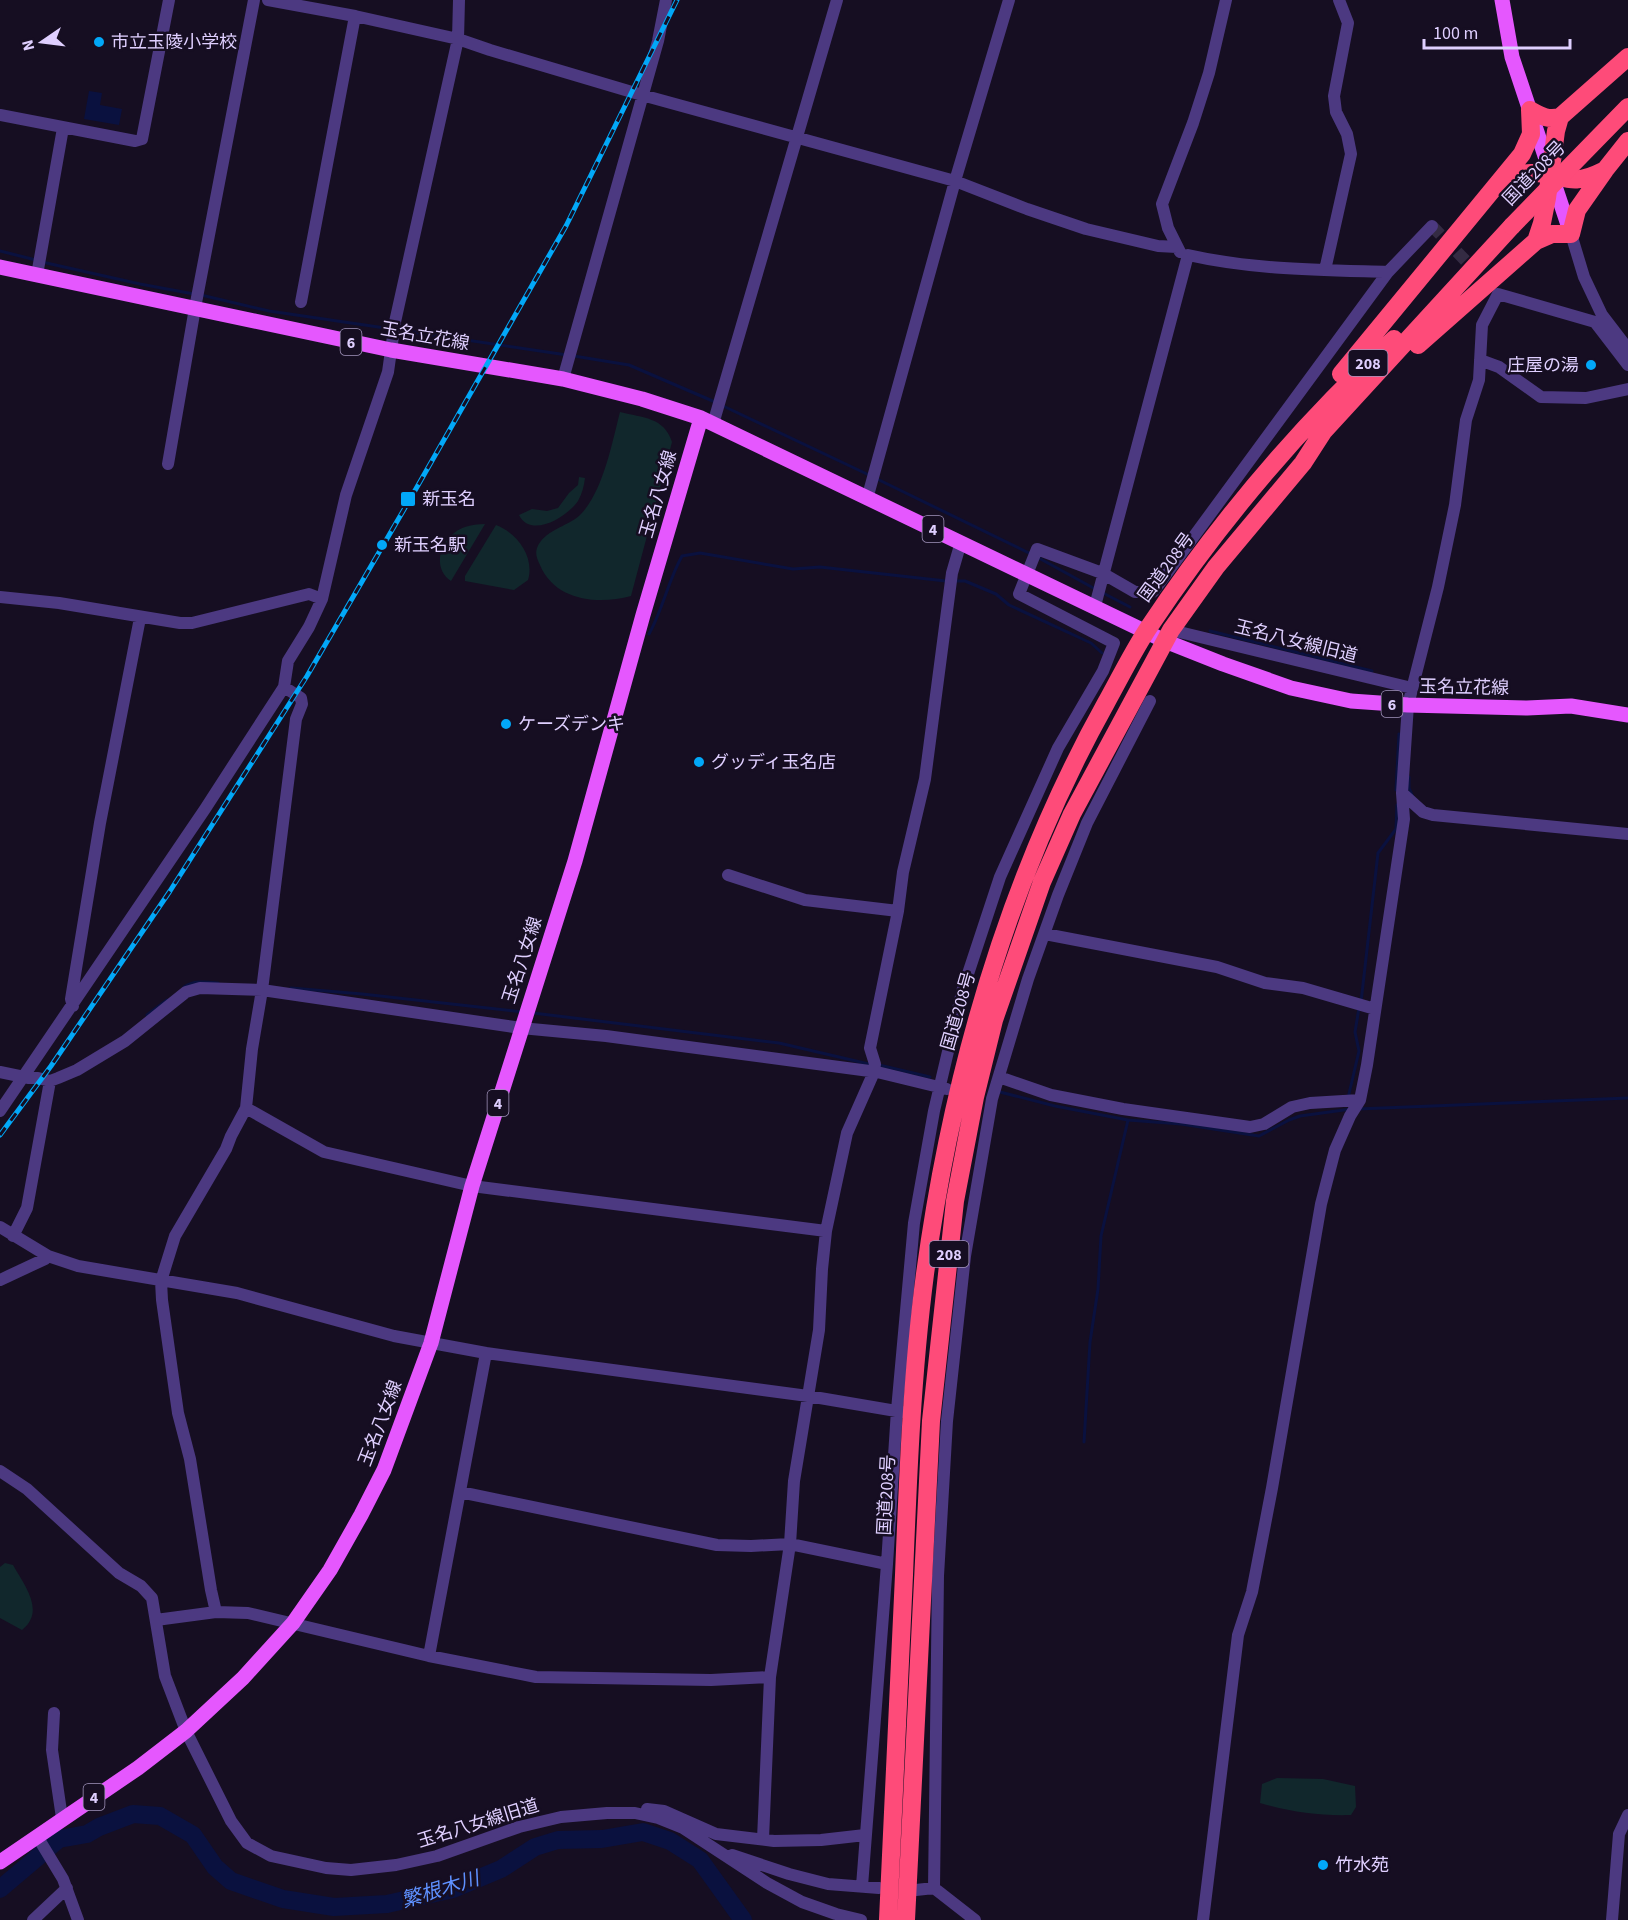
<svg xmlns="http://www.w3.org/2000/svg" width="1628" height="1920" font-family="'Source Sans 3','Noto Sans JP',sans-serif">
<rect width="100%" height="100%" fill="#160e22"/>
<!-- green -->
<path fill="#11272c" d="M 620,412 C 643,418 664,417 672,442 L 631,596 C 598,605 555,601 540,565 C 537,559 535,554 537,548 C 544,530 567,527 580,515 C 603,492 612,443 620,412 Z
M 579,477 L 585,478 C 584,486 582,494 578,501 C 567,517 531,539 519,515 L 532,509 L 547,511 L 558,508 L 569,493 L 578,485 Z
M 485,524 L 451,581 C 429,566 443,534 465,527 C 471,525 478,524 485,524 Z
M 496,525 C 517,533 535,557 528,580 L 514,590 L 465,581 L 465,576 Z
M 5,1563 L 13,1565 C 24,1585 46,1611 22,1630 L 0,1618 L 0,1567 Z
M 1277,1778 L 1323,1779 L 1355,1786 L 1356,1807 L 1351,1815 C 1320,1816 1290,1812 1260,1803 L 1262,1784 Z"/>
<!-- water -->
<path fill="#0a113f" d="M 89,91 L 102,93 L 100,105 L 122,109 L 119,125 L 84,119 Z"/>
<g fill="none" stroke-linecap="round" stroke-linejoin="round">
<!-- stream -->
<path stroke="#0a113f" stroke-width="3" d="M 0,251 L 36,260
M 42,262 L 140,284 L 194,294
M 201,295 L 269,311 L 392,329
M 399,330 L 567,355
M 574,356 L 629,365 L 715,402
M 721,405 L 869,475
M 875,478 L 1031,554
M 1037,557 L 1097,590
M 953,581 L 965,581 L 996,594 L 1009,605 L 1091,643 L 1102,653
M 1103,593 L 1130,607
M 1210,631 L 1372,671
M 649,634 C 663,609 668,581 682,556 L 700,553 L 793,569 L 820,567 L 946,581
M 1409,777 L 1409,788 L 1413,797
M 1396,790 L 1399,734
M 184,987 C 194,980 207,982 218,983
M 291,988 L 362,994 L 523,1012
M 1361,1002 L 1378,853 L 1396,829 L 1397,805
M 533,1013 L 779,1043 L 873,1065
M 147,1015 L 167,1000
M 879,1065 L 930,1077
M 1000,1092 L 1055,1106 L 1128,1120 L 1181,1124 L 1259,1136 L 1289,1120 L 1300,1116 L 1351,1109
M 1348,1098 L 1359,1051 L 1355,1032 L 1359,1008
M 1357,1109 L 1628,1098
M 1084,1442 L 1090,1342 L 1098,1289 L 1101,1236 L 1128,1120"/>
<!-- river -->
<path stroke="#0a113f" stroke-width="18" d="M 0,1889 L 59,1839 L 87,1834 L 99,1827 L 133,1814 L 160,1816 L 193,1835 L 215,1867 L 231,1881 L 283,1899 L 334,1907 L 387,1904 L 453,1889 L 501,1869 L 535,1847 L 558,1840 L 602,1839 L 643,1832 L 670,1841 L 700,1860 L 743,1920"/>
<!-- minor-tunnel -->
<path stroke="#342b43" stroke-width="12" stroke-dasharray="12 6" stroke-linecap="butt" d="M 1432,226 L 1492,288"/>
<!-- minor -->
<path stroke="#4c3981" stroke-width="12" d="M 268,0 L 355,16 L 458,39 L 490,50 L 642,95 L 955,181 L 1027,209 L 1086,229 L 1158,246 L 1177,247
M 0,115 L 135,141 L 142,139 L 169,0
M 1571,234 L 1584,277 L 1602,315 L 1628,349
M 1180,252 L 1168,228 L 1162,204 L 1193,123 L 1209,73 L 1226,0
M 1325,270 L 1351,154 L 1347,134 L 1336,112 L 1334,96 L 1348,23 L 1339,0
M 37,275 L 63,128
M 301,302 L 355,16
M 1480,360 L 1499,367 L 1541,397 L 1586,398 L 1628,389
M 563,379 L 658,41 L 666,0
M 713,424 L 837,0
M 168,464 L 195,308 L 254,0
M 867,499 L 955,181 L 1009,0
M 0,597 L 59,603 L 180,623 L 192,623 L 309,594 L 322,599
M 1095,606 L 1188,255 C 1254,270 1321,270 1388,272
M 1171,630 L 1412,688
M 1402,793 L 1423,812 L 1433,815 L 1628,834
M 728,875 L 805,900 L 898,911 L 870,1048 L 875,1064 L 874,1072 L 847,1133 L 826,1231 L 822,1269 L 819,1330 L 794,1481 L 790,1544 L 770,1677 L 763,1839
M 898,911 L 903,872 L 925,779 L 952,573 L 961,542
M 1045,934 L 1217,967 L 1265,983 L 1303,988 L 1375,1009
M 73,1006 L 71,999 L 100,823 L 140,618
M 0,1072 L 29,1078 L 38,1078 L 50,1081 L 58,1078 L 77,1070 L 125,1041 L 186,992 L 200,988 L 262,990 L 521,1028 L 606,1036 L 877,1072 L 947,1089
M 999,1077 L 1051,1095 L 1123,1109 L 1250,1127 L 1264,1124 L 1292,1107 L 1310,1103 L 1360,1100
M 246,1108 L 324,1152 L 472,1186 L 826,1231
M 0,1111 L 205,809 L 284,687 L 288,661 L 309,627 L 322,599 L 346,495 L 388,372 L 395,322 L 458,39 L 459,0
M 0,1227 L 48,1256 L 78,1266 L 237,1293 L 394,1336 L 486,1353 L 808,1396 L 902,1412
M 13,1236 L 27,1208 L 50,1081
M 0,1280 L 45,1259 L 48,1256
M 0,1471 L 27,1489 L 119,1573 L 141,1586 L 152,1598 L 165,1676 L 186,1731 L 231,1821 L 247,1843 L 271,1856 L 326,1868 L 351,1870 L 396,1865 L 437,1856 L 519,1827 L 561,1817 L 607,1813 L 635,1813 L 658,1818 L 683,1828 L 767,1883 L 802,1902 L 836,1914 L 861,1920
M 460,1492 L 717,1545 L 751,1546 L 790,1544 L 887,1564
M 216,1612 L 211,1590 L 190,1459 L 178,1413 L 162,1300 L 161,1281 L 175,1236 L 226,1149 L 231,1136 L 246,1108 L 252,1049 L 262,990 L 296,719 L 302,704 L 301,698 L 284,687
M 156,1620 L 216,1612 L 248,1613 L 429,1656 L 536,1677 L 711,1680 L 770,1677
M 429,1656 L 486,1353
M 54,1713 L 52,1750 L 62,1818
M 647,1809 L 664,1811 L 716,1834 L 774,1841 L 821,1840 L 865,1835
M 37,1836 L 63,1879 L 78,1920
M 732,1855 L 789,1874 L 828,1884 L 879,1888
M 862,1886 L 887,1564 L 897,1410 L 914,1223 L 934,1111 L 962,992 L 1000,877 L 1058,748 L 1103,671 L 1114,643 L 1019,594 L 1037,549 L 1102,573 L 1135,592 L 1153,592 L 1388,272 L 1432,226
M 934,1888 L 938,1576 L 947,1421 L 965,1256 L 992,1099 L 1028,979 L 1058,895 L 1087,823 L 1150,701
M 916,1890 L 934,1888 L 975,1920
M 33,1920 L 67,1888
M 1203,1920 L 1238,1635 L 1252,1592 L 1272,1488 L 1321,1204 L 1335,1150 L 1350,1116 L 1360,1100 L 1367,1065 L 1404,819 L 1402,793 L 1408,705 L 1438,587 L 1455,505 L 1466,420 L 1479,380 L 1482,325 L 1498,294 L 1595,322 L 1628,365
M 1612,1920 L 1619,1834 L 1628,1815"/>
<!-- major -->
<path stroke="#e557fe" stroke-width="15" d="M 1502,0 L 1512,57 L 1571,234
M 0,267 L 391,350 L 563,379 L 642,399 L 701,418 L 1165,641 L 1223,664 L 1291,688 L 1351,701 L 1408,705 L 1527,708 L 1571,706 L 1628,715
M 0,1862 L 138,1768 L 186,1731 L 243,1678 L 293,1623 L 330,1570 L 361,1515 L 384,1470 L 431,1343 L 472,1186 L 575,861 L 643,615 L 701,418"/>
<!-- highway -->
<path stroke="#fe4b79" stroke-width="18" d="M 1530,110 C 1541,116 1547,120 1560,117 L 1628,57
M 1501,184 C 1511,178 1521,172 1533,173 C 1565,173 1567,189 1603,171
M 1536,241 L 1542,223 L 1547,198 L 1556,131 L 1560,117
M 1418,345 L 1536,241 L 1552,234 L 1571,234 L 1577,210 L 1605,170 L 1628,141
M 1341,374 L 1522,154 L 1531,134 L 1530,110
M 888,1920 C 893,1805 898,1690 904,1575 C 908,1475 912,1374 925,1274 C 952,1075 1008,879 1106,703 C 1120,678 1133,651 1149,627 C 1219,522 1301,425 1394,339
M 906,1920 L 931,1421 L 955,1201 L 975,1097 L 994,1020 L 1042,882 L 1072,814 L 1171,630 L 1216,567 L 1303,463 L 1323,432 L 1512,226"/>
<defs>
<path id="rail" d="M 0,1135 L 51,1066 L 170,891 L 307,676 L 413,494 L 566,226 L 677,0"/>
</defs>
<!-- rail casing -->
<use href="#rail" stroke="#02a8f8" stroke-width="5"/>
<!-- rail -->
<use href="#rail" stroke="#160e22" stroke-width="3" stroke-dasharray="9" stroke-linecap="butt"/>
<!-- highway-bridge -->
<path stroke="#fe4b79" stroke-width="18" d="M 1512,226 L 1628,107"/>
</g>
<!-- markers -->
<g fill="#02a8f8" stroke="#160e22" stroke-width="2">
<circle cx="99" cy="42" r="6"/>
<circle cx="1591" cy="365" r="6"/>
<rect x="400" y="491" width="16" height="16" rx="3"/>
<circle cx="382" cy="545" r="6"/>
<circle cx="506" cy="724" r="6"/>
<circle cx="699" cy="762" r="6"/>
<circle cx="1323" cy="1865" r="6"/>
</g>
<g text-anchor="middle" stroke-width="5" stroke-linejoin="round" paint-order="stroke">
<!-- shield labels -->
<g fill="#160e22" stroke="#a395bd" stroke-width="1.5">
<rect x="340.5" y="329" width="21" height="26" rx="4.5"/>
<rect x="1348.5" y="350" width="39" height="26" rx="4.5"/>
<rect x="922.5" y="516" width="21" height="26" rx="4.5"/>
<rect x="1381.5" y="691" width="21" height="26" rx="4.5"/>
<rect x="487.5" y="1090" width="21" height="26" rx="4.5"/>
<rect x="929.5" y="1241" width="39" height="26" rx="4.5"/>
<rect x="83.5" y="1784" width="21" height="26" rx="4.5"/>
</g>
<g font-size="16" font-weight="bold" fill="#dfcfff">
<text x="351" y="348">6</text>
<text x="1368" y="369">208</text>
<text x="933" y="535">4</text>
<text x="1392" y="710">6</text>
<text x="498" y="1109">4</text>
<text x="949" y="1260">208</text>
<text x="94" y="1803">4</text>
</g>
<!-- poi labels -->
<g font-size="18" fill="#dfcfff" stroke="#160e22" text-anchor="start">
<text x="111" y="48">市立玉陵小学校</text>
<text x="1579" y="371" text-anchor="end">庄屋の湯</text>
<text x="422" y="505">新玉名</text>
<text x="394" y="551">新玉名駅</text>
<text x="518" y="730">ケーズデンキ</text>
<text x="711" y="768">グッディ玉名店</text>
<text x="1335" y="1871">竹水苑</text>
</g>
<!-- street labels -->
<g font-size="18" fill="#dfcfff" stroke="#160e22">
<text transform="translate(1534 173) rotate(-46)" y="6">国道208号</text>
<text transform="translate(425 336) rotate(10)" y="6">玉名立花線</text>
<text transform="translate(658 494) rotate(-74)" y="6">玉名八女線</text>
<text transform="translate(1166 567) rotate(-54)" y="6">国道208号</text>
<text transform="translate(1296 641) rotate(14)" y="6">玉名八女線旧道</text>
<text transform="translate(1464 687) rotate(1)" y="6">玉名立花線</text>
<text transform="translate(522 960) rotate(-72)" y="6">玉名八女線</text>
<text transform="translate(958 1011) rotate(-74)" y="6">国道208号</text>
<text transform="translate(380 1423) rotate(-69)" y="6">玉名八女線</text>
<text transform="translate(886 1495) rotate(-87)" y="6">国道208号</text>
<text transform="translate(478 1823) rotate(-17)" y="6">玉名八女線旧道</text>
</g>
<!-- water labels -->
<g font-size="20" font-style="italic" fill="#5e90fe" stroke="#160e22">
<text transform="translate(440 1889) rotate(-17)" y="7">繁根木川</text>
</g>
</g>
<!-- north arrow -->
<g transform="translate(42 42) rotate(256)" stroke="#160e22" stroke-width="4.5" paint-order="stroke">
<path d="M0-4.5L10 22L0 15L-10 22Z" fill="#dfcfff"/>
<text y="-9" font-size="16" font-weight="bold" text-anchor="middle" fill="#dfcfff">N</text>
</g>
<!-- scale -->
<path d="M1424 39v9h146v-9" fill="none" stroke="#dfcfff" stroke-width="3"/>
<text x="1433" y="39" font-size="18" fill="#dfcfff" stroke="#160e22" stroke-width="4.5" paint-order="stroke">100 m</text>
</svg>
